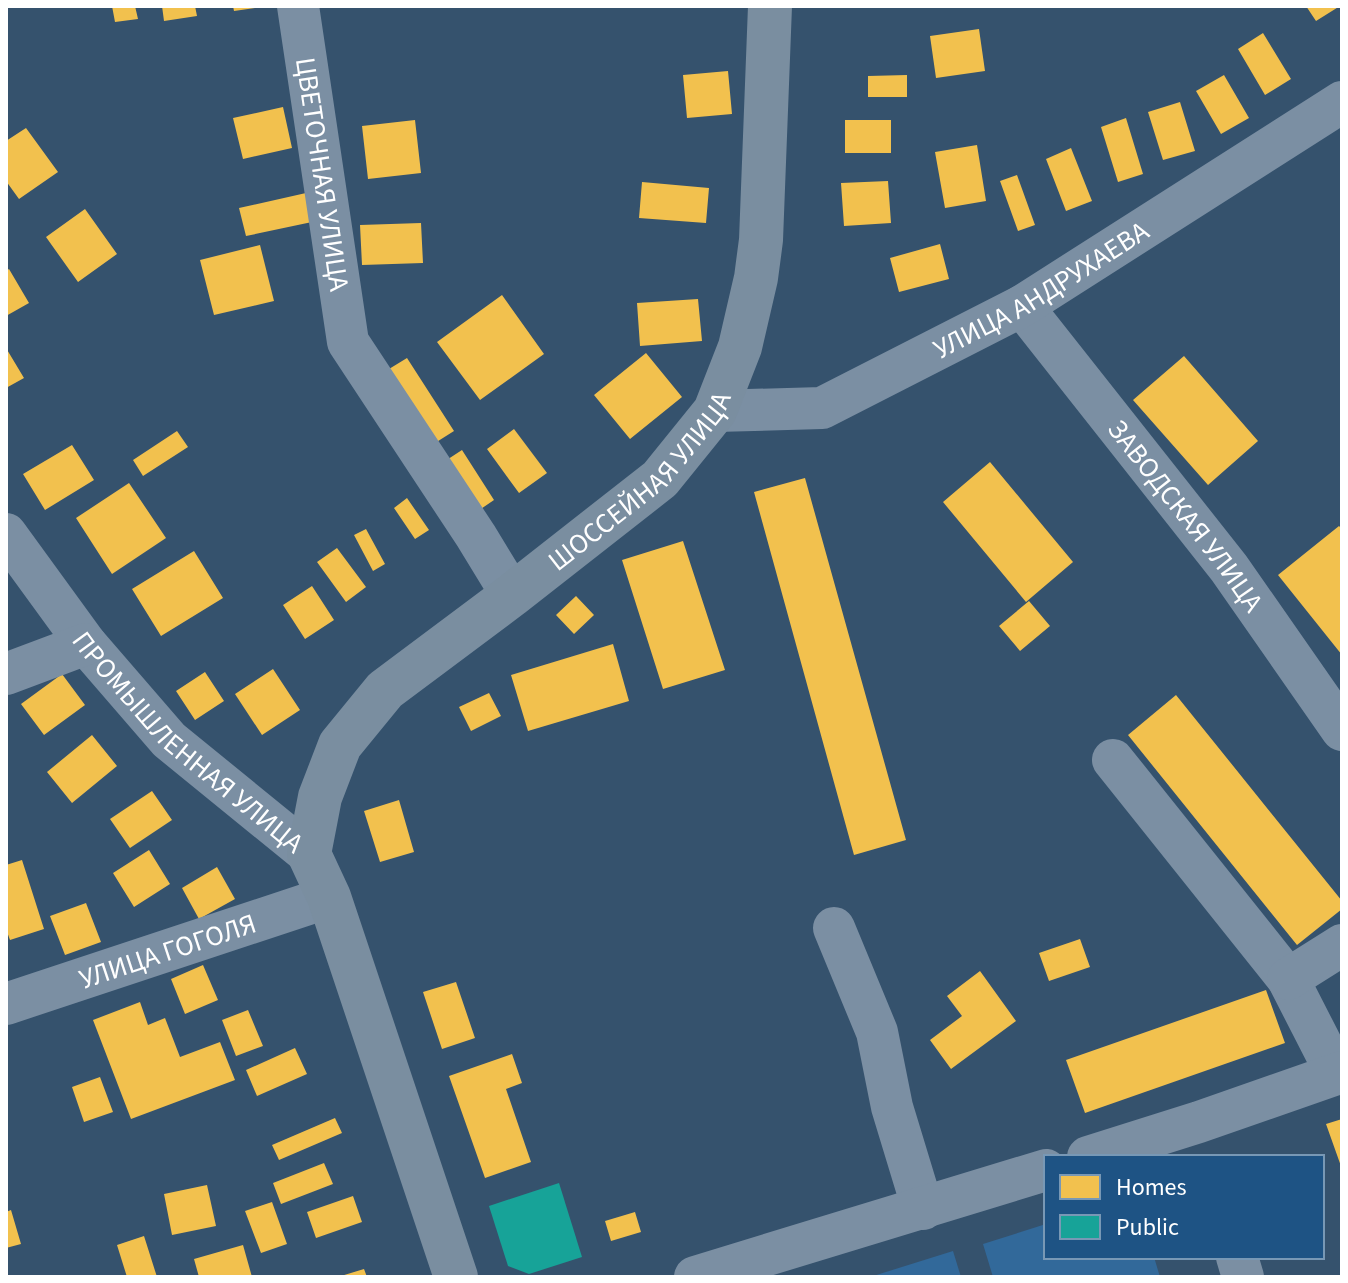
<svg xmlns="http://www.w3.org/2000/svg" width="1348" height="1283" font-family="'Source Sans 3',sans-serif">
<rect width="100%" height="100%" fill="#35526d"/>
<!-- green -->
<path fill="#32699a" d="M 1046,1224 L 1046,1257 L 1154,1257 L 1160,1277 L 993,1277 L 983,1244 Z
M 953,1251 L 961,1277 L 870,1277 Z"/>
<!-- homes -->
<path fill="#f2c14e" d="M 112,6 L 135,6 L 138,19 L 115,22 Z
M 162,6 L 195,6 L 197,16 L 164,21 Z
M 233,6 L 255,6 L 255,8 L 234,11 Z
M 1306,6 L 1340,6 L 1316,21 Z
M 979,29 L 985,71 L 936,78 L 930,36 Z
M 1263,33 L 1291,79 L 1265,95 L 1238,49 Z
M 728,71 L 732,114 L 687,118 L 683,75 Z
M 907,75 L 907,97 L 868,97 L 868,76 Z
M 1224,75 L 1249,118 L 1221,134 L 1196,91 Z
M 1180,102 L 1195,151 L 1163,160 L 1148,112 Z
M 283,107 L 292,148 L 243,159 L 233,118 Z
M 1126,118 L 1143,174 L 1118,182 L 1101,127 Z
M 415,120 L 421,173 L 368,179 L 362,126 Z
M 845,120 L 891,120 L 891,153 L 845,153 Z
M 26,128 L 58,172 L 19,199 L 6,181 L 6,141 Z
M 977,145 L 986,201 L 945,208 L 935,152 Z
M 1071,148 L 1092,201 L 1066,211 L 1046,159 Z
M 1017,175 L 1035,225 L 1018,231 L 1000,181 Z
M 888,181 L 891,223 L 844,226 L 841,183 Z
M 642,182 L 709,188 L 706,223 L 639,218 Z
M 306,193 L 312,222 L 246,236 L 239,208 Z
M 85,209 L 117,254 L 78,282 L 46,237 Z
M 421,223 L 423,263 L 362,265 L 360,225 Z
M 940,244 L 949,279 L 899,292 L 890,258 Z
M 260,245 L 274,301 L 214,315 L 200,260 Z
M 9,269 L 29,303 L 6,316 L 6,271 Z
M 502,295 L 544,354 L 480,400 L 437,342 Z
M 698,299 L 702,341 L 640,346 L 637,303 Z
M 6,348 L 24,378 L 6,388 Z
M 646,353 L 682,397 L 630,439 L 594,395 Z
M 1184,356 L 1258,441 L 1208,485 L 1133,400 Z
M 407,358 L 454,431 L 435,443 L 389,369 Z
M 514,429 L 547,473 L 519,493 L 487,449 Z
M 177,431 L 188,447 L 143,476 L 133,460 Z
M 72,445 L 94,480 L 45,510 L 23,474 Z
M 462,450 L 494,500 L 472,515 L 439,465 Z
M 990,462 L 1073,562 L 1026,602 L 943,502 Z
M 805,478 L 906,840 L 854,855 L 754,492 Z
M 129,483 L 166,538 L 112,574 L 76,518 Z
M 407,498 L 429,530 L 415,539 L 394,508 Z
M 1339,526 L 1342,529 L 1342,655 L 1278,575 Z
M 366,529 L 385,564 L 373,571 L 354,535 Z
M 683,541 L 725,670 L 663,689 L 622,560 Z
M 337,548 L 366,587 L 346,602 L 317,562 Z
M 194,551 L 223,598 L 161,636 L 132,589 Z
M 312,586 L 334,620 L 305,639 L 283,605 Z
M 576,596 L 594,615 L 574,634 L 556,615 Z
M 1029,601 L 1050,626 L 1020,651 L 999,626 Z
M 613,644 L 629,701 L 528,731 L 511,675 Z
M 273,669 L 300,710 L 262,735 L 235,694 Z
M 205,672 L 224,701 L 195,720 L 176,691 Z
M 62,674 L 85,705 L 44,735 L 21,704 Z
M 489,693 L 501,716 L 471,731 L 459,707 Z
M 1176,695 L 1342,901 L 1342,909 L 1297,945 L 1128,735 Z
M 92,735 L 117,766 L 72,803 L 47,772 Z
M 152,791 L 172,820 L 130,848 L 110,819 Z
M 399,800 L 414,852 L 380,862 L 364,811 Z
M 149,850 L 170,884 L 134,907 L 113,873 Z
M 22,860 L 44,929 L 10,940 L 6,929 L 6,865 Z
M 217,867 L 235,899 L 199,919 L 182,888 Z
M 86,903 L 101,942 L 65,955 L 50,916 Z
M 1080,939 L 1090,967 L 1049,981 L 1039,953 Z
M 203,965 L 218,1000 L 185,1014 L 171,979 Z
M 980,971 L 1016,1021 L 951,1069 L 930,1040 L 962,1016 L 947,996 Z
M 456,982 L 475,1038 L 442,1049 L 423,992 Z
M 1266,990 L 1285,1043 L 1085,1113 L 1066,1060 Z
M 140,1002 L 148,1025 L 165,1018 L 180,1057 L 220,1042 L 235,1080 L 131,1119 L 93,1020 Z
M 248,1010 L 263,1046 L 236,1056 L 222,1020 Z
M 295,1048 L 307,1074 L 257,1096 L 246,1070 Z
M 512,1054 L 522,1083 L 506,1089 L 531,1162 L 485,1178 L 449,1076 Z
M 100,1077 L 113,1112 L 84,1122 L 72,1087 Z
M 335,1118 L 342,1133 L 279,1160 L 272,1145 Z
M 1342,1119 L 1342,1169 L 1326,1124 Z
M 324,1163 L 333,1184 L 281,1204 L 273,1183 Z
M 207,1185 L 216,1226 L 172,1235 L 164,1194 Z
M 353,1196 L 362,1222 L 316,1238 L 307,1212 Z
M 272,1202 L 287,1244 L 261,1253 L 245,1211 Z
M 11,1210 L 21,1244 L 6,1248 L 6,1212 Z
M 635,1212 L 641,1232 L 611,1241 L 605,1221 Z
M 144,1236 L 157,1277 L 127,1277 L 117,1245 Z
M 243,1245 L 252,1277 L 199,1277 L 194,1259 Z
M 364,1269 L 367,1277 L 341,1277 L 341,1276 Z"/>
<!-- public -->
<path fill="#17a398" d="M 559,1183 L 582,1257 L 529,1274 L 508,1266 L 489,1206 Z"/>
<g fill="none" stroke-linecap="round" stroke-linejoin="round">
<!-- minor -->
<g stroke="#7b8fa3" stroke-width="42">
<path id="s1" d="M 298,6 L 348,342 L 476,536 L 512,595"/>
<path id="s2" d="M 1022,306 L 1229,568 L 1342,730"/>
<path id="s3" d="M 715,411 L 822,408 L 1022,306 L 1342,102"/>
<path id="s4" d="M 6,534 L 86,644 L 169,740 L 309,854"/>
<path d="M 6,674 L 86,644"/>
<path d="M 1113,760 L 1288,979 L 1336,1073"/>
<path d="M 834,928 L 877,1032 L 892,1107 L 923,1209"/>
<path d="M 1288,979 L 1342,945"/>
<path id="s5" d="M 6,1004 L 329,897"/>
<path d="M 1088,1157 L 1199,1122 L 1342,1072"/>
<path d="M 1237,1257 L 1243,1277"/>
<path d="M 695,1277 L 1046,1170"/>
</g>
<!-- major -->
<path stroke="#7a8ea0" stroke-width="44" id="s6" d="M 456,1277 L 329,897 L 309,854 L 320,797 L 340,745 L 385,690 L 512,595 L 660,479 L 715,411 L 740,347 L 756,278 L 761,240 L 770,6"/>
</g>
<g text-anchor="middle" stroke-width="8" stroke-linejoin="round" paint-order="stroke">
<!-- street labels -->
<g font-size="28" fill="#fff" stroke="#1e5384">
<text dy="10" stroke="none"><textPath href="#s1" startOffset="170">ЦВЕТОЧНАЯ УЛИЦА</textPath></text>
<text dy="10" stroke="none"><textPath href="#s3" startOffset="356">УЛИЦА АНДРУХАЕВА</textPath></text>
<text dy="10" stroke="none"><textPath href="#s6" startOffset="964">ШОССЕЙНАЯ УЛИЦА</textPath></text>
<text dy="10" stroke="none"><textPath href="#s2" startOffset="266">ЗАВОДСКАЯ УЛИЦА</textPath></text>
<text dy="10" stroke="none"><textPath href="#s4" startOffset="278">ПРОМЫШЛЕННАЯ УЛИЦА</textPath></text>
<text dy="10" stroke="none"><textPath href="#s5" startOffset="170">УЛИЦА ГОГОЛЯ</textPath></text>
</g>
</g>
<!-- border -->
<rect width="1348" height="1283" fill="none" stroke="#ffffff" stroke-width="16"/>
<!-- legend -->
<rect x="1044" y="1155" width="280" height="104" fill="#1e5384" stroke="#7898b5" stroke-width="2"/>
<rect x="1060" y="1175" width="40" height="24" fill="#f2c14e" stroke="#7898b5" stroke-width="2"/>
<text x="1116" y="1195" font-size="24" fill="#ffffff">Homes</text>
<rect x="1060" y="1215" width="40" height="24" fill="#17a398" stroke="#7898b5" stroke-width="2"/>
<text x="1116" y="1235" font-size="24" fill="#ffffff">Public</text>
</svg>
